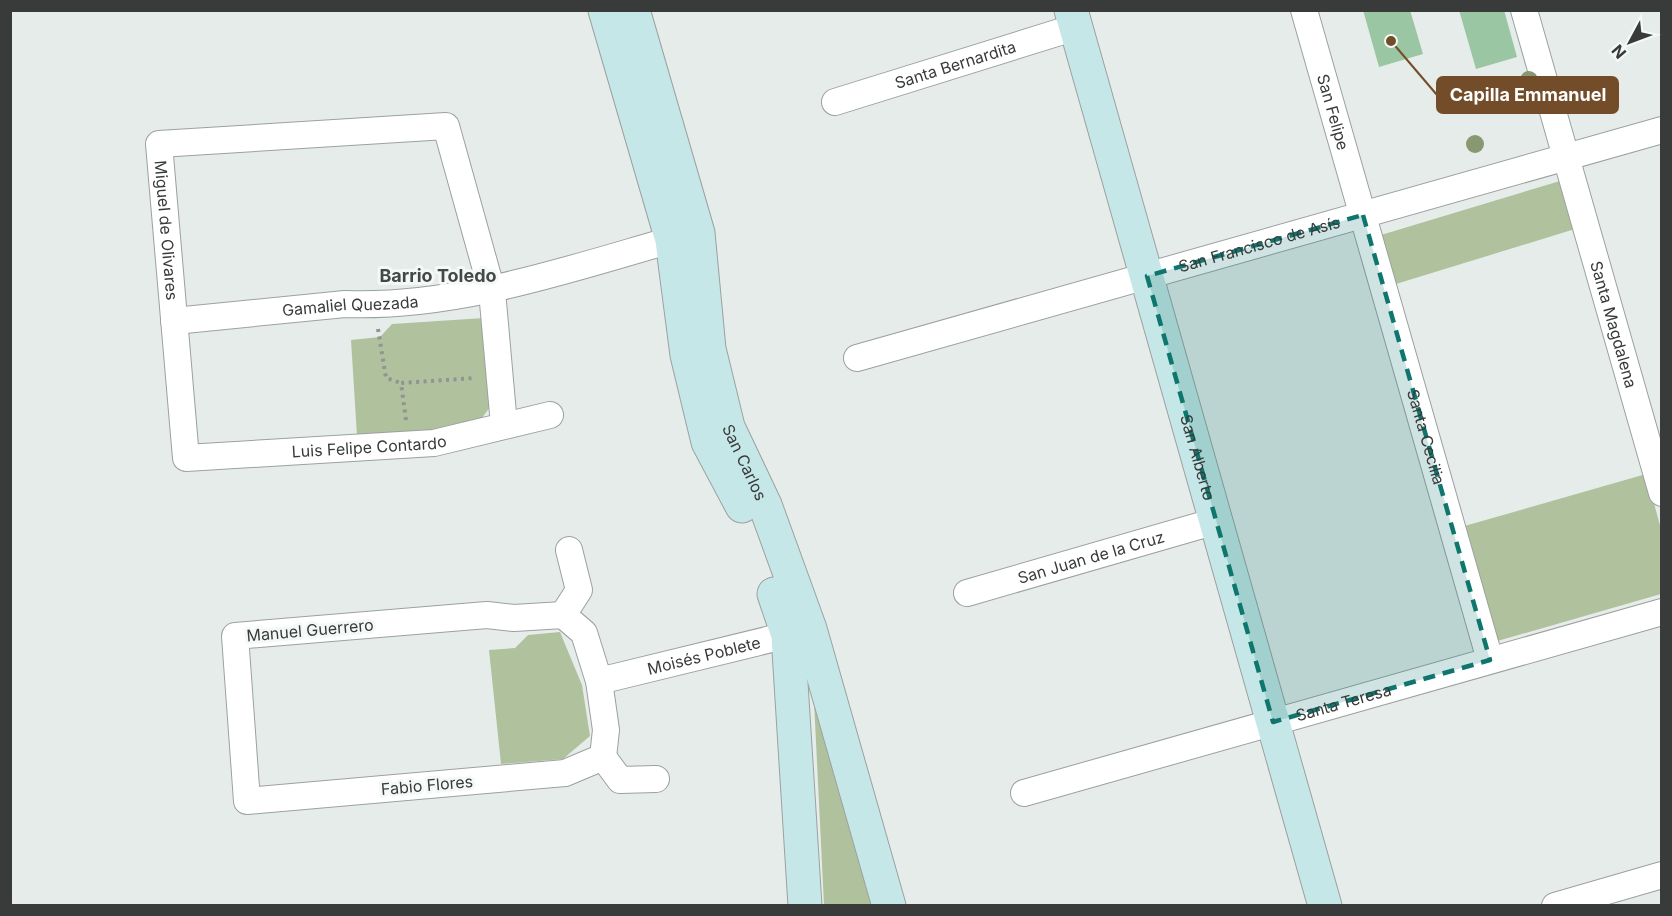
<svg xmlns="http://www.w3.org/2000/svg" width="1672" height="916" font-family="Inter,sans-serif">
<rect width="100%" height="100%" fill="#e6ecea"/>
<!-- green -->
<path fill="#b0c29d" d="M 1560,181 L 1575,229 L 1396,284 L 1381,235 Z
M 484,318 L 493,403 L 479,422 L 441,431 L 357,436 L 351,340 L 380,337 L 392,324 Z
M 1646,474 L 1661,529 L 1661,594 L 1494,642 L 1461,527 Z
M 560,632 L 582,685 L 590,736 L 563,759 L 501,764 L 489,650 L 515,648 L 528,635 Z
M 813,681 L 877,905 L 824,905 Z"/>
<!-- building -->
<path fill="#9bc6a3" d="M 1363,10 L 1410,10 L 1423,54 L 1379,67 Z
M 1459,10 L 1504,10 L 1517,57 L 1476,69 Z"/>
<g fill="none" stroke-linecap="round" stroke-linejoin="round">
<defs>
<g id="street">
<path id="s1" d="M 1304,10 L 1490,660"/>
<path id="s2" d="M 1524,10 L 1662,493"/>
<path id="s3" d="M 835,102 L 1076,27"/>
<path id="s4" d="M 174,321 L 345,304 C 463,308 577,266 689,235"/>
<path id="s5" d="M 857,358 L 1662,130"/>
<path id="s6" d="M 504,425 L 492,291 L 446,126 L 159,144 L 186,458 L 434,443 L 550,415"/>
<path id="s7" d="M 967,593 L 1216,521"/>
<path d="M 487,615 L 514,618 L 563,615 L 584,633 L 599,681 L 606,730 L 603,757 L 565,773 L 247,801 L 235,636 Z"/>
<path d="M 563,615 L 579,590 L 569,550"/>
<path id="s8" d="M 599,681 L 804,631"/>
<path d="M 603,757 L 620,780 L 656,779"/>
<path id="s9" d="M 1024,793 L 1662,612"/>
<path d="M 1555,906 L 1662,875"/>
</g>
<g id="secondary">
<path d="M 605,10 L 672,240 L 687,355 L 708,442 L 742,506"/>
<path id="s10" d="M 633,10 L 698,233 L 709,349 L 728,427 L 765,505 L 810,629 L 889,906"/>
<path id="s11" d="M 1071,10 L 1325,906"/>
<path d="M 774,594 L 788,635 L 805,906"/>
</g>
</defs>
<!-- street casing -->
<use href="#street" stroke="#9ca1a0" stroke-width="28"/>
<!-- secondary casing -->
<use href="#secondary" stroke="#9ca1a0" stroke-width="35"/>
<!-- path -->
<path stroke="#909493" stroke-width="4" stroke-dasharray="3 4.5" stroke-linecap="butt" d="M 378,329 L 386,378 L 401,383
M 406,420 L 401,383 L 474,378"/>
<!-- street -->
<use href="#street" stroke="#fff" stroke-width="26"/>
<!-- secondary -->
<use href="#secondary" stroke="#c6e7e7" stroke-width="33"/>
</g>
<!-- trees -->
<g fill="#879872">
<circle cx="1529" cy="80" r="9"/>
<circle cx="1475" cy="144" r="9"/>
</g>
<!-- marked area -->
<path fill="#0f766e" fill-opacity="0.2" stroke="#0f766e" stroke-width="4.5" stroke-dasharray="12 8" stroke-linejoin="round" d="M 1363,215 L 1490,660 L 1273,722 L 1147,276 Z"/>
<g text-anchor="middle" stroke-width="6" stroke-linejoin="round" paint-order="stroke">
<!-- street labels -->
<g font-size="16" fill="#393b3b" stroke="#f4f9f7">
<text dy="6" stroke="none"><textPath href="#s3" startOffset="126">Santa Bernardita</textPath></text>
<text dy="6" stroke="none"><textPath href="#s1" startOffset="106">San Felipe</textPath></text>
<text dy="6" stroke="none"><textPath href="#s6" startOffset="680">Miguel de Olivares</textPath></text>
<text dy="6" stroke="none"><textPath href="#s5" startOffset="418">San Francisco de Asís</textPath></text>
<text dy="6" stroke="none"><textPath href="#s4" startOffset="177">Gamaliel Quezada</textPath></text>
<text dy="6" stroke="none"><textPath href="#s2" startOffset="327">Santa Magdalena</textPath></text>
<text dy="6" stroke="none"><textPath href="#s1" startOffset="444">Santa Cecilia</textPath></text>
<text dy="6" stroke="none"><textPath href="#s6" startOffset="1092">Luis Felipe Contardo</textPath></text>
<text dy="6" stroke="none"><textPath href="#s11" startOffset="465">San Alberto</textPath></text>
<text dy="6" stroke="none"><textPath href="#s10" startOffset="468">San Carlos</textPath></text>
<text dy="6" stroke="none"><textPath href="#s7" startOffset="129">San Juan de la Cruz</textPath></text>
<text transform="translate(310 630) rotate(-5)" y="6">Manuel Guerrero</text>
<text dy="6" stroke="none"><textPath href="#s8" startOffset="108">Moisés Poblete</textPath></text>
<text dy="6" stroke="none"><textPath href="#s9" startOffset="332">Santa Teresa</textPath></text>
<text transform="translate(427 785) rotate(-5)" y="6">Fabio Flores</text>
</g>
<!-- neighbourhood labels -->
<g font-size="18" font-weight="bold" fill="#444847" stroke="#f4f9f7">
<text x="438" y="282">Barrio Toledo</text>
</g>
</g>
<!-- callouts -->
<path fill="none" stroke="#734d2a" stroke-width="2" d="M1391 41L1437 95"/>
<circle fill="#734d2a" stroke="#f4f9f7" stroke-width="2" cx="1391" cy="41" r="6"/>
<rect fill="#734d2a" stroke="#734d2a" stroke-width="2" x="1437" y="77" width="181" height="36" rx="6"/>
<g font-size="18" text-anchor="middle" font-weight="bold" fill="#fff">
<text x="1528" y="101">Capilla Emmanuel</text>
</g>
<!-- border -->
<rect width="1672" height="916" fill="none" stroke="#393b3b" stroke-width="24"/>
<!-- north arrow -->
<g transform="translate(1630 42) rotate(229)" stroke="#f4f9f7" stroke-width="4.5" paint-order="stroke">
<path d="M0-4.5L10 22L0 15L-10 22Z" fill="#393b3b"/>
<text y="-9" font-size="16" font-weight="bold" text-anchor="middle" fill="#393b3b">N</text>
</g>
</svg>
